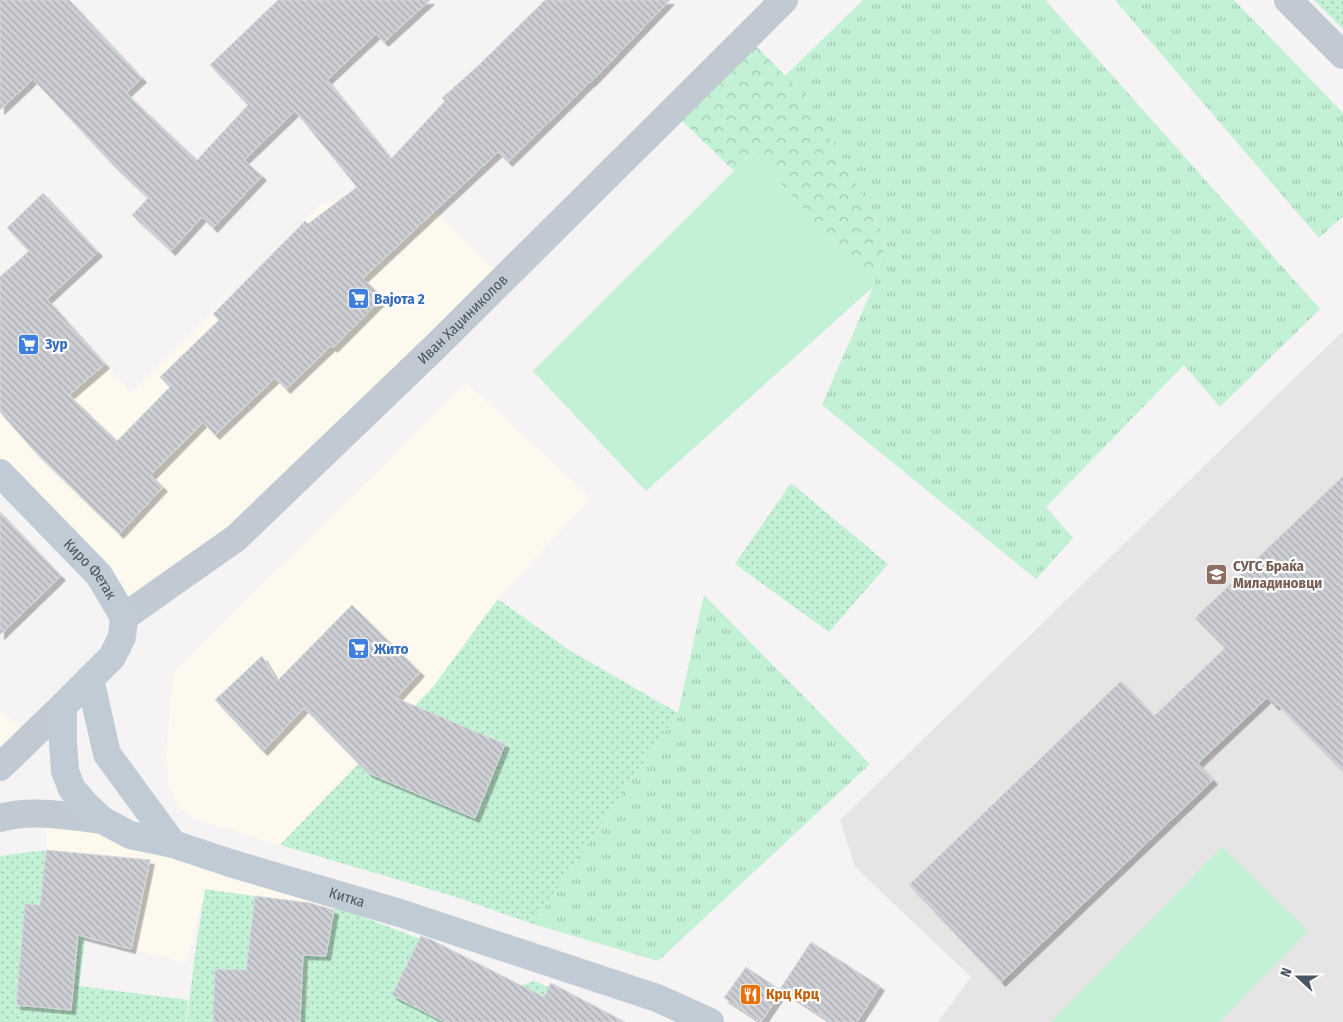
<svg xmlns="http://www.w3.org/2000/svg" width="1343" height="1022" font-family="'Fira Sans Condensed',sans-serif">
<defs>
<pattern id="grass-tufts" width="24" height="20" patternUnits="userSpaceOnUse" patternTransform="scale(1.25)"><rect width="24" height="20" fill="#c3f1d5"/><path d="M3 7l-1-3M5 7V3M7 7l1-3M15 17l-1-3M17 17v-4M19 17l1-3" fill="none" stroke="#a0c6b0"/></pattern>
<pattern id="forest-crowns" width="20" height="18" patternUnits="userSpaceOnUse" patternTransform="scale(1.25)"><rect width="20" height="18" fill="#c3f1d5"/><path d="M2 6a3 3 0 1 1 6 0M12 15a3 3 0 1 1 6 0" fill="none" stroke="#a0c6b0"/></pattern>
<pattern id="garden-dots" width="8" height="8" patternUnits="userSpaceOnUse" patternTransform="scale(1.25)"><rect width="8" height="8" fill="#c3f1d5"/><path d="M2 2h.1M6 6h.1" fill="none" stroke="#a0c6b0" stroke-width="1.8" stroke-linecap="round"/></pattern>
<pattern id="building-back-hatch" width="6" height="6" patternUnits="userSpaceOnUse" patternTransform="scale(1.25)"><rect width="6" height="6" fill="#cdcfd5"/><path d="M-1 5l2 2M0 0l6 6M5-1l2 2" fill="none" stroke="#a8abb0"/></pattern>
<filter id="shadow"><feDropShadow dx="4.5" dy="4.5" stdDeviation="0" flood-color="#0004"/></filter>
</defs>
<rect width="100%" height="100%" fill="#f5f3f3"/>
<!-- commercial -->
<path fill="#fdf9ef" d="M 391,159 L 435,211 L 503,279 L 254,520 L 124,617 L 0,473 L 0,277 L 16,263 L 131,393 L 212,313 L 256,271 L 321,204 L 340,200 Z
M 467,383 L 590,498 L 498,599 L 432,688 L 279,845 L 195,819 L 179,807 L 169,789 L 166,754 L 174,672 Z
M 0,710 L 31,738 L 0,767 Z
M 47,813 L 335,906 L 330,931 L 248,952 L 205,889 L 186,963 L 85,937 L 88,910 L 40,899 L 46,850 Z"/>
<!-- education -->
<path fill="#e6e4e5" d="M 1343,331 L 1343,1022 L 938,1022 L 971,977 L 855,867 L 840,820 Z"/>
<!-- grass -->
<path fill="url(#grass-tufts)" d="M 863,0 L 1047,0 L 1046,1 L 1320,309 L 1220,407 L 1184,365 L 1046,507 L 1073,538 L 1036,579 L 822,405 L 873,287 L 887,240 L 808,99 L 785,76 Z
M 1115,0 L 1234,0 L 1343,113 L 1343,216 L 1319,238 Z
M 704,595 L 870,764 L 658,961 L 533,924 L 678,713 Z"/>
<!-- forest -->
<path fill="url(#forest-crowns)" d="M 747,37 L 808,99 L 887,240 L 873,287 L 753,152 L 734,171 L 672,111 Z"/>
<!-- garden -->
<path fill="url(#garden-dots)" d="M 1314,0 L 1343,0 L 1343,29 Z
M 791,483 L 888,564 L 829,632 L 735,564 Z
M 498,599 L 569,650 L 678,713 L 533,924 L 453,896 L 280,845 L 432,688 Z
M 46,850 L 41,899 L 89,910 L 79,986 L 188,1000 L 186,1022 L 0,1022 L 0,856 Z
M 205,889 L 255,896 L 248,952 L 330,931 L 335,906 L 425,941 L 515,987 L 535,981 L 620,1022 L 187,1022 L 195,954 Z"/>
<!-- pitch -->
<path fill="#c3f1d5" d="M 753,152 L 873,287 L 646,491 L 533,371 Z
M 1222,847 L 1308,931 L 1219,1022 L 1051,1022 Z"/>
<!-- building -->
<path fill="url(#building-back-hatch)" stroke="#d7d9de" filter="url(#shadow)" d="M 0,0 L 69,0 L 142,78 L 126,93 L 197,160 L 248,105 L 210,65 L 278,0 L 430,0 L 384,42 L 376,34 L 327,80 L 391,159 L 445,101 L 442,98 L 478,66 L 545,0 L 670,0 L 591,82 L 590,82 L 508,162 L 498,152 L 363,278 L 383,298 L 333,348 L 331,346 L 286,389 L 275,378 L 215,435 L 203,422 L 151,475 L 163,487 L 119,534 L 38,455 L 0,412 L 0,277 L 29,251 L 7,228 L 43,193 L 98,252 L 47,299 L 105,364 L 69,395 L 117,441 L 170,387 L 160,377 L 219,320 L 213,314 L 305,221 L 308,224 L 357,187 L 295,111 L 244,160 L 262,176 L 213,228 L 202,217 L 171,251 L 132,215 L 148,198 L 116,168 L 33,79 L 0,110 Z
M 1343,476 L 1343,772 L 1277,704 L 1275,706 L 1267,698 L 1198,763 L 1213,780 L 1001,982 L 909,885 L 1121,681 L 1154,716 L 1225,648 L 1195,618 Z
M 0,512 L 61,576 L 0,635 Z
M 352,605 L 420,672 L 396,698 L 505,744 L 475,818 L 368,773 L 304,708 L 263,751 L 215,700 L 262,656 L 277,681 Z
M 46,850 L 150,860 L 131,949 L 78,935 L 71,1010 L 16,1005 L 25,904 L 40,905 Z
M 255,896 L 310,903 L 334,910 L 326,956 L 303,955 L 300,1022 L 213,1022 L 215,969 L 246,970 Z
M 421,936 L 432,940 L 544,997 L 551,983 L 625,1022 L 445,1022 L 392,995 Z
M 811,942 L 880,986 L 857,1022 L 831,1022 L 780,989 Z
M 746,967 L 782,991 L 761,1022 L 724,998 Z"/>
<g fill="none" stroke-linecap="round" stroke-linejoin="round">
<!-- minor -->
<g stroke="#c1cad2" stroke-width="28">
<path d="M 1288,0 L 1343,55"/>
<path id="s1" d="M 124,617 L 236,538 L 435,347 L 784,0"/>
</g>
<!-- tertiary -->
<path stroke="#c1cad2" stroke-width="28" d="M 0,767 L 63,706
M 0,818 C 32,809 70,816 102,820"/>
<!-- secondary -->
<g stroke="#c1cbd6" stroke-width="28">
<path id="s2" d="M 0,473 L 99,575 L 124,617 L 122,637 L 112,657 L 63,706 L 63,742 L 65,771 L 72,789 L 86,805 L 102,820 L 130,835 L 173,844 L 230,863 L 400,913 L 657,998 L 710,1022"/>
<path d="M 90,679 L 107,754 L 173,844"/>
</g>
</g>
<!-- icons -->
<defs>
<symbol id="supermarket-square" viewBox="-11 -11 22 22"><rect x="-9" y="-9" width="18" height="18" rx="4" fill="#3f7fe0" stroke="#fff"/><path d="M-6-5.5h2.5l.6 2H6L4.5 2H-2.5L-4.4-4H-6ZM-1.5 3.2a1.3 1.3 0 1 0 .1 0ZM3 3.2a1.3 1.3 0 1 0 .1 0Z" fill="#fff"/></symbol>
<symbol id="school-square" viewBox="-11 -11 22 22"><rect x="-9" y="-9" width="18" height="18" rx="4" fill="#8d6e63" stroke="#fff"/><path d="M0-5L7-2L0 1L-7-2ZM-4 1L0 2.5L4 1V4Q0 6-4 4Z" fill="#fff"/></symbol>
<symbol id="restaurant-square" viewBox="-11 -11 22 22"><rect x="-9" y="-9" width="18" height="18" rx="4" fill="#e8710a" stroke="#fff"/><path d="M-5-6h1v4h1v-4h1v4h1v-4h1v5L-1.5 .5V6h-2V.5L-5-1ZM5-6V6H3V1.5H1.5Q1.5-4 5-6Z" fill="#fff"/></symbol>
</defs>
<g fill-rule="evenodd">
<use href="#supermarket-square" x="346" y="286" width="25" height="25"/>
<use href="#supermarket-square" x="16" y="332" width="25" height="25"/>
<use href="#school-square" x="1204" y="562" width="25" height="25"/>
<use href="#supermarket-square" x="346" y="636" width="25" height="25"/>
<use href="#restaurant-square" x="738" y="982" width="25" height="25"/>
</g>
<g text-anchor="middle" stroke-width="4.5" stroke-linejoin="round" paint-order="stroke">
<!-- shop labels -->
<g font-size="15" font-weight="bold" fill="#366cbe" stroke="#fff" text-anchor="start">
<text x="374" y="304">Вајота 2</text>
<text x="45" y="349">Зур</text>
<text x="374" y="654">Жито</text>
</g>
<!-- street labels -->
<g font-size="15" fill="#4a5661" stroke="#fff">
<text dy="5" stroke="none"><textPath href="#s1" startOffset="452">Иван Хаџиниколов</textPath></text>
<text dy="5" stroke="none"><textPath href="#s2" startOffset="132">Киро Фетак</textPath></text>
<text dy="5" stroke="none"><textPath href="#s2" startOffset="688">Китка</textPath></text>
</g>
<!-- education labels -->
<g font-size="15" font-weight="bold" fill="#785e54" stroke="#fff" text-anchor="start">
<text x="1233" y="571">СУГС Браќа<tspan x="1233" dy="17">Миладиновци</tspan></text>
</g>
<!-- food labels -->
<g font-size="15" font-weight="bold" fill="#c56008" stroke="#fff" text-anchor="start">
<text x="766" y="999">Крц Крц</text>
</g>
</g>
<!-- north arrow -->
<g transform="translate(1298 977) rotate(291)" stroke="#ffffff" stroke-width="4" paint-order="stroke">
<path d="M0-4L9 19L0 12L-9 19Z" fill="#4a5661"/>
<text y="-8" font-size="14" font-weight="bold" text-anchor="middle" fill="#4a5661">N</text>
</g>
</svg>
